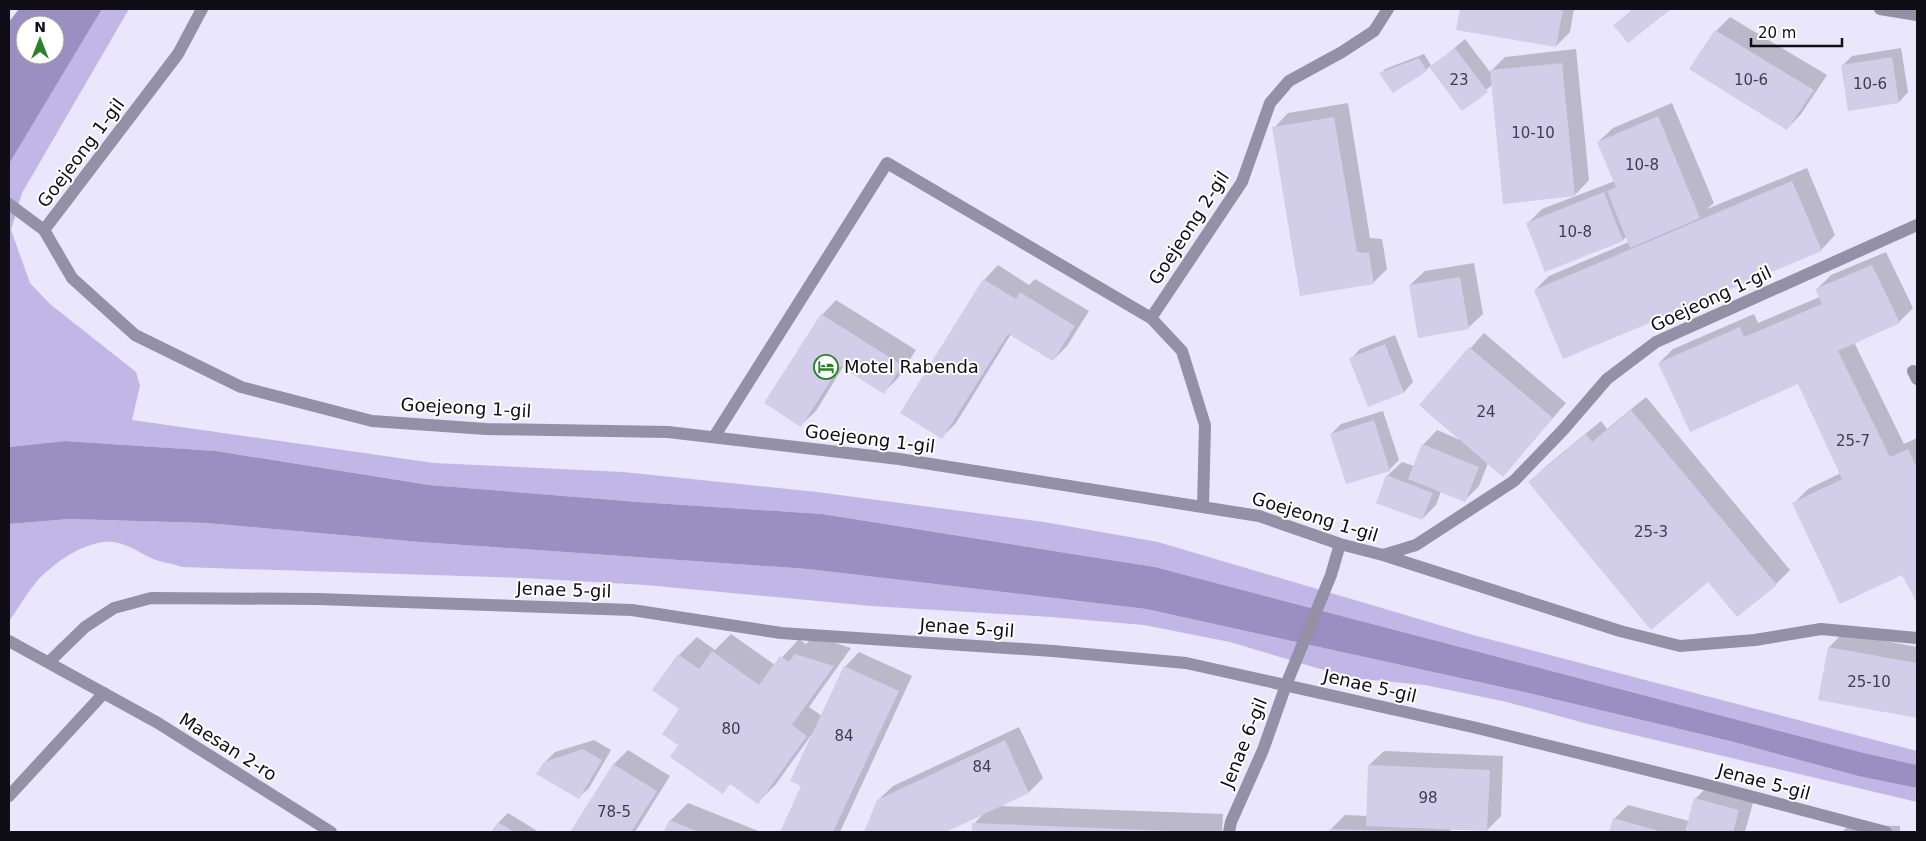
<svg xmlns="http://www.w3.org/2000/svg" width="1926" height="841" font-family="'DejaVu Sans',sans-serif">
<rect width="100%" height="100%" fill="#eae6fc"/>
<!-- green -->
<path fill="#c0b7e6" d="M 102,9 L 129,9 L 22,193 L 11,230 L 30,283 L 50,304 L 136,372 L 140,386 L 132,420 L 434,463 L 623,472 L 817,492 L 1044,522 L 1158,542 L 1473,635 L 1917,751 L 1917,765 L 1860,752 L 1155,567 L 822,514 L 638,502 L 429,485 L 216,451 L 65,441 L 9,447 L 9,164 Z
M 69,519 L 206,523 L 420,542 L 809,569 L 1146,609 L 1524,692 L 1730,741 L 1858,776 L 1917,788 L 1917,802 L 1588,724 L 1507,702 L 1425,685 L 1361,679 L 1317,668 L 1230,642 L 1144,625 L 1051,617 L 871,606 L 646,585 L 524,578 L 182,567 C 174,564 165,563 156,560 C 143,555 132,546 118,543 C 91,536 55,562 38,580 C 27,592 19,608 9,621 L 9,524 Z"/>
<!-- water -->
<path fill="#9a8fc1" fill-rule="evenodd" d="M 19,9 L 102,9 L 9,164 L 9,22 ZM 25,25 L 55,25 L 55,55 L 25,55 Z
M 65,441 L 216,451 L 429,485 L 638,502 L 822,514 L 1155,567 L 1860,752 L 1917,765 L 1917,788 L 1858,776 L 1730,741 L 1524,692 L 1146,609 L 808,569 L 420,542 L 206,523 L 69,519 L 9,524 L 9,447 Z"/>
<!-- shadow -->
<path fill="#0003" d="M 1461,9 L 1574,9 L 1570,32 L 1556,46 L 1458,29 Z
M 1633,9 L 1669,9 L 1629,41 L 1615,25 Z
M 1730,17 L 1827,75 L 1801,114 L 1787,129 L 1716,31 Z
M 1465,39 L 1490,72 L 1505,57 L 1576,49 L 1589,180 L 1575,195 L 1504,202 L 1492,85 L 1462,109 L 1430,66 L 1426,70 L 1381,74 L 1385,69 L 1424,54 L 1432,67 Z
M 1901,48 L 1908,92 L 1899,102 L 1842,66 L 1852,56 Z
M 1348,103 L 1370,238 L 1382,239 L 1387,269 L 1373,283 L 1274,128 L 1288,113 Z
M 1672,103 L 1714,203 L 1707,209 L 1807,168 L 1835,235 L 1821,250 L 1535,290 L 1549,276 L 1629,242 L 1627,236 L 1623,240 L 1527,224 L 1542,209 L 1615,181 L 1598,142 L 1613,128 Z
M 1886,252 L 1913,308 L 1899,322 L 1854,342 L 1904,444 L 1917,438 L 1917,601 L 1903,574 L 1794,503 L 1808,489 L 1841,473 L 1799,382 L 1659,363 L 1673,349 L 1754,314 L 1758,323 L 1820,297 L 1817,289 L 1831,275 Z
M 1474,263 L 1483,314 L 1468,328 L 1410,285 L 1425,271 Z
M 998,265 L 1029,285 L 1035,279 L 1089,311 L 1067,346 L 1053,360 L 1011,334 L 956,423 L 942,437 L 902,413 L 984,280 Z
M 836,300 L 916,350 L 898,378 L 884,392 L 843,367 L 816,411 L 801,425 L 822,315 Z
M 1484,333 L 1566,403 L 1503,475 L 1488,463 L 1479,486 L 1464,501 L 1441,491 L 1436,505 L 1422,519 L 1387,476 L 1402,462 L 1414,466 L 1423,445 L 1437,430 L 1460,440 L 1420,405 Z
M 1395,335 L 1413,382 L 1404,392 L 1369,405 L 1351,359 L 1360,349 Z
M 1646,397 L 1790,570 L 1776,584 L 1708,581 L 1530,482 L 1544,468 L 1601,421 L 1607,429 Z
M 1383,411 L 1399,460 L 1389,470 L 1331,434 L 1341,424 Z
M 1843,633 L 1917,647 L 1917,717 L 1820,699 L 1829,647 Z
M 731,634 L 775,665 L 799,639 L 806,644 L 814,636 L 851,648 L 809,707 L 822,716 L 845,667 L 859,652 L 912,676 L 840,832 L 781,832 L 803,785 L 812,734 L 776,784 L 758,802 L 731,783 L 722,792 L 680,745 L 681,709 L 679,655 L 697,637 L 715,650 Z
M 1019,727 L 1043,778 L 1029,792 L 999,806 L 1223,814 L 1222,832 L 973,832 L 974,824 L 984,813 L 943,832 L 865,832 L 878,800 L 893,786 Z
M 594,740 L 611,750 L 589,788 L 579,797 L 545,762 L 555,752 Z
M 628,750 L 670,776 L 635,832 L 572,832 L 614,764 Z
M 1384,751 L 1503,756 L 1501,816 L 1487,830 L 1451,829 L 1450,832 L 1330,832 L 1331,829 L 1345,815 L 1367,816 L 1369,765 Z
M 1713,781 L 1756,792 L 1745,832 L 1611,832 L 1614,819 L 1628,805 L 1689,821 L 1695,799 Z
M 688,803 L 761,832 L 666,832 L 670,821 Z
M 508,813 L 539,832 L 492,832 L 498,823 Z
M 1849,825 L 1900,826 L 1900,832 L 1842,832 Z"/>
<!-- building -->
<path fill="#d2cde8" d="M 1460,9 L 1563,9 L 1556,47 L 1456,30 Z
M 1634,9 L 1671,9 L 1628,43 L 1613,25 Z
M 1715,30 L 1814,90 L 1787,130 L 1689,69 Z
M 1455,48 L 1488,92 L 1462,111 L 1429,67 Z
M 1892,57 L 1899,103 L 1848,111 L 1841,65 Z
M 1419,58 L 1427,71 L 1393,93 L 1379,73 Z
M 1562,63 L 1575,196 L 1503,204 L 1490,70 Z
M 1658,116 L 1700,218 L 1630,248 L 1607,191 L 1616,187 L 1597,142 Z
M 1334,117 L 1357,252 L 1369,253 L 1374,284 L 1300,296 L 1272,127 Z
M 1792,181 L 1822,251 L 1563,359 L 1534,290 Z
M 1604,192 L 1623,241 L 1545,272 L 1526,223 Z
M 1872,265 L 1900,323 L 1838,351 L 1890,457 L 1908,449 L 1917,468 L 1917,603 L 1902,575 L 1840,604 L 1792,503 L 1842,479 L 1798,384 L 1690,432 L 1658,363 L 1740,327 L 1744,337 L 1822,304 L 1815,289 Z
M 1460,277 L 1469,329 L 1418,338 L 1409,285 Z
M 983,279 L 1016,299 L 1020,292 L 1075,326 L 1053,361 L 1008,334 L 942,439 L 900,413 Z
M 821,314 L 902,365 L 884,394 L 840,366 L 801,427 L 764,403 Z
M 1385,344 L 1404,393 L 1368,407 L 1349,358 Z
M 1469,347 L 1553,418 L 1503,477 L 1419,405 Z
M 1631,410 L 1777,585 L 1737,617 L 1708,582 L 1651,630 L 1528,482 L 1586,434 L 1592,442 Z
M 1374,420 L 1390,471 L 1346,484 L 1330,434 Z
M 1422,444 L 1479,467 L 1465,502 L 1408,479 Z
M 1386,475 L 1433,493 L 1422,520 L 1376,503 Z
M 1828,647 L 1917,663 L 1917,718 L 1818,700 Z
M 712,651 L 759,685 L 780,656 L 789,662 L 795,654 L 834,666 L 792,725 L 807,736 L 758,804 L 730,784 L 723,794 L 670,757 L 678,745 L 662,734 L 679,709 L 652,690 L 678,654 L 699,669 Z
M 844,666 L 899,691 L 833,832 L 780,832 L 801,786 L 790,781 Z
M 1005,740 L 1029,793 L 946,832 L 864,832 L 877,800 Z
M 583,749 L 602,760 L 579,799 L 536,774 L 544,762 Z
M 613,764 L 657,791 L 631,832 L 570,832 Z
M 1368,765 L 1490,770 L 1487,831 L 1366,826 Z
M 1694,798 L 1739,810 L 1733,832 L 1685,832 Z
M 1613,818 L 1663,832 L 1609,832 Z
M 669,820 L 699,832 L 664,832 Z
M 498,822 L 514,832 L 491,832 Z
M 972,823 L 1172,831 L 1172,832 L 972,832 Z
M 1329,829 L 1404,831 L 1404,832 L 1329,832 Z"/>
<g fill="none" stroke-linecap="round" stroke-linejoin="round">
<!-- service -->
<path stroke="#9490a6" stroke-width="12" d="M 1880,9 L 1917,15
M 1913,371 L 1917,379
M 714,437 L 887,163 L 1151,318
M 1383,555 L 1620,631 L 1680,646 L 1755,640 L 1821,629 L 1917,638"/>
<!-- minor -->
<path stroke="#9490a6" stroke-width="12" d="M 202,9 L 178,54 L 44,230 L 72,278 L 135,335 L 241,387 L 372,421 L 486,429 L 668,432 L 899,459 L 1259,516 L 1340,544 L 1383,555 L 1416,545 L 1514,481 L 1563,430 L 1607,379 L 1656,342 L 1917,225
M 9,204 L 44,230
M 1203,507 L 1205,425 L 1182,351 L 1151,318 L 1242,182 L 1270,103 L 1289,81 L 1342,52 L 1374,31 L 1388,9
M 49,662 L 85,627 L 114,608 L 151,598 L 318,599 L 632,610 L 781,633 L 1053,651 L 1186,663 L 1477,728 L 1704,784 L 1886,832
M 9,796 L 104,693
M 1229,832 L 1231,822 L 1263,750 L 1286,685 L 1331,575 L 1340,544"/>
<!-- tertiary -->
<path stroke="#9490a6" stroke-width="12" d="M 9,641 L 158,723 L 331,832"/>
</g>
<!-- icons -->
<defs>
<symbol id="hotel-ring" viewBox="-11 -11 22 22"><circle r="9.5" fill="#fff" stroke="#2c812f" stroke-width="1.5"/><path d="M-6-4.5h1.5V1H6V5H4.5V3h-9V5H-6ZM-4 0a1.8 1.8 0 1 1 3.6 0ZM.5 0V-2.5h3Q6-2.5 6 0Z" fill="#2c812f"/></symbol>
</defs>
<g fill-rule="evenodd">
<use href="#hotel-ring" x="812" y="353" width="28" height="28"/>
</g>
<g text-anchor="middle" stroke-width="4" stroke-linejoin="round" paint-order="stroke">
<!-- number labels -->
<g font-size="15" fill="#403d4a">
<text x="1459" y="85">23</text>
<text x="1751" y="85">10-6</text>
<text x="1870" y="89">10-6</text>
<text x="1533" y="138">10-10</text>
<text x="1642" y="170">10-8</text>
<text x="1575" y="237">10-8</text>
<text x="1486" y="417">24</text>
<text x="1853" y="446">25-7</text>
<text x="1651" y="537">25-3</text>
<text x="1869" y="687">25-10</text>
<text x="731" y="734">80</text>
<text x="844" y="741">84</text>
<text x="982" y="772">84</text>
<text x="1428" y="803">98</text>
<text x="614" y="817">78-5</text>
</g>
<!-- street labels -->
<g font-size="18" fill="#0f0d16" stroke="#fff">
<text transform="translate(81 153) rotate(-53)" y="6">Goejeong 1-gil</text>
<text transform="translate(1189 228) rotate(-57)" y="6">Goejeong 2-gil</text>
<text transform="translate(1711 299) rotate(-25)" y="6">Goejeong 1-gil</text>
<text transform="translate(466 408) rotate(3)" y="6">Goejeong 1-gil</text>
<text transform="translate(870 439) rotate(7)" y="6">Goejeong 1-gil</text>
<text transform="translate(1315 517) rotate(17)" y="6">Goejeong 1-gil</text>
<text transform="translate(564 590) rotate(2)" y="6">Jenae 5-gil</text>
<text transform="translate(967 628) rotate(4)" y="6">Jenae 5-gil</text>
<text transform="translate(1370 686) rotate(13)" y="6">Jenae 5-gil</text>
<text transform="translate(1244 743) rotate(-68)" y="6">Jenae 6-gil</text>
<text transform="translate(228 747) rotate(32)" y="6">Maesan 2-ro</text>
<text transform="translate(1764 782) rotate(15)" y="6">Jenae 5-gil</text>
</g>
<!-- poi labels -->
<g font-size="18" fill="#0f0d16" stroke="#fff" text-anchor="start">
<text x="844" y="373">Motel Rabenda</text>
</g>
</g>
<!-- border -->
<rect width="1926" height="841" fill="none" stroke="#0f0d16" stroke-width="20"/>
<!-- north arrow -->
<g transform="translate(40 40)"><circle r="24" fill="#ffffff" stroke="#9f9ea2"/>
<path d="M0-4L9 19L0 12L-9 19Z" fill="#2c812f"/>
<text y="-8" font-size="14" font-weight="bold" text-anchor="middle" fill="#0f0d16">N</text>
</g>
<!-- scale -->
<path d="M1751 38v8h91v-8" fill="none" stroke="#0f0d16" stroke-width="2.5"/>
<text x="1758" y="38" font-size="15" fill="#0f0d16" stroke="#ffffff" stroke-width="4" paint-order="stroke">20 m</text>
</svg>
